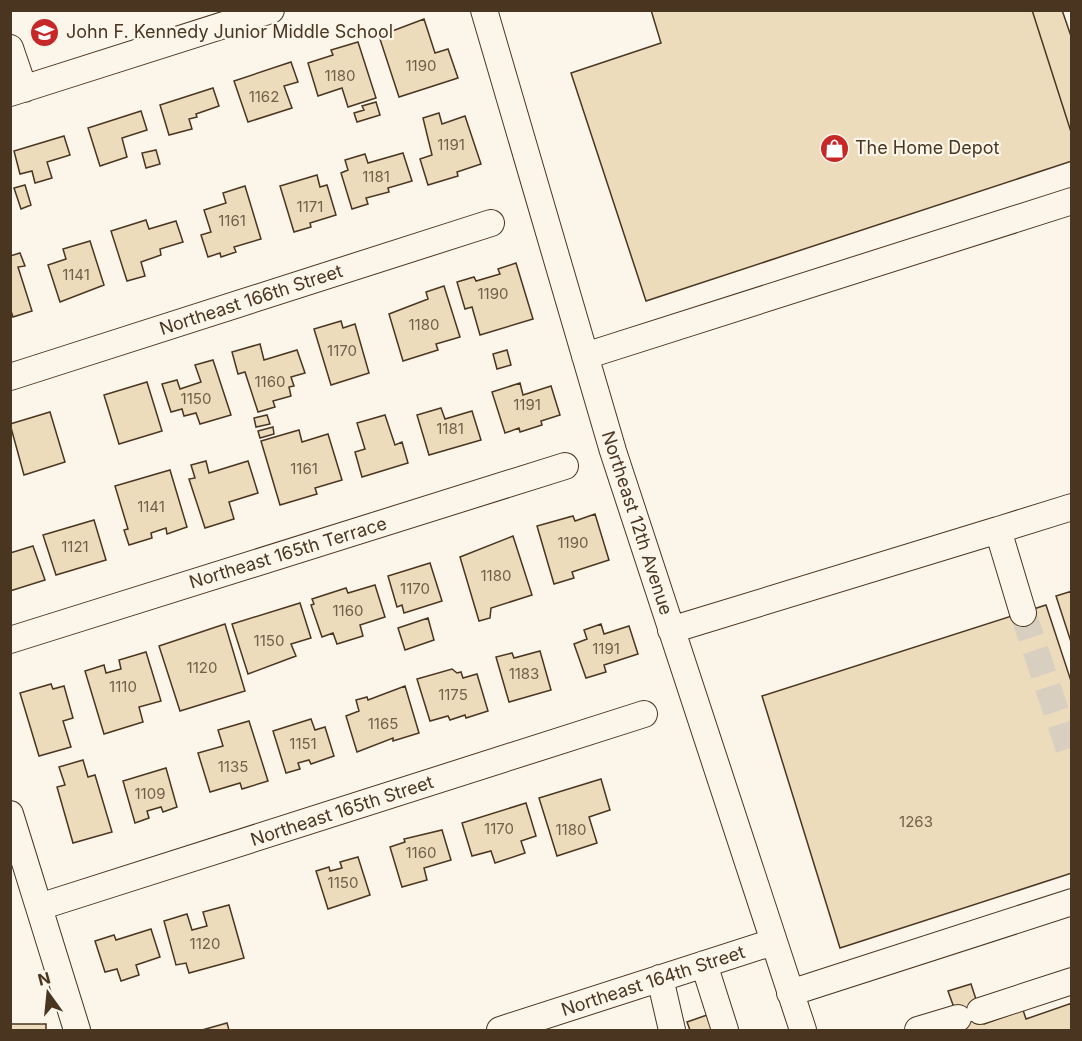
<svg xmlns="http://www.w3.org/2000/svg" width="1082" height="1041" font-family="Inter,sans-serif">
<rect width="100%" height="100%" fill="#fbf6e9"/>
<!-- building -->
<path fill="#ecdcbc" stroke="#4a3520" stroke-width="1.5" d="M 651,10 L 1032,10 L 1072,135 L 1072,161 L 646,301 L 571,73 L 661,43 Z
M 1032,10 L 1062,10 L 1072,39 L 1072,135 Z
M 424,19 L 435,53 L 448,49 L 458,78 L 399,97 L 379,36 Z
M 358,42 L 376,98 L 348,107 L 342,88 L 318,96 L 308,63 L 333,55 L 331,50 Z
M 291,62 L 298,82 L 284,86 L 292,108 L 248,122 L 234,81 Z
M 213,88 L 219,106 L 196,114 L 197,117 L 189,119 L 192,129 L 169,135 L 160,105 Z
M 376,102 L 380,115 L 357,122 L 354,113 L 364,110 L 362,106 Z
M 141,111 L 147,130 L 122,138 L 127,157 L 100,166 L 88,128 Z
M 439,113 L 442,124 L 465,116 L 481,164 L 457,172 L 458,176 L 428,185 L 420,159 L 432,155 L 423,118 Z
M 64,136 L 70,155 L 47,162 L 52,178 L 35,183 L 32,171 L 20,174 L 14,151 Z
M 156,150 L 160,164 L 146,168 L 142,153 Z
M 403,153 L 412,181 L 388,188 L 389,192 L 366,198 L 368,204 L 352,209 L 341,173 L 348,170 L 345,160 L 365,154 L 368,163 Z
M 317,175 L 320,187 L 327,185 L 336,215 L 310,223 L 311,227 L 294,232 L 280,186 Z
M 25,185 L 31,205 L 21,209 L 14,188 Z
M 245,186 L 261,239 L 234,247 L 236,252 L 221,257 L 220,253 L 208,257 L 201,235 L 211,232 L 204,210 L 226,203 L 223,193 Z
M 146,220 L 149,229 L 176,221 L 183,242 L 160,249 L 161,255 L 141,262 L 145,276 L 127,281 L 111,231 Z
M 90,241 L 104,285 L 60,302 L 48,265 L 66,259 L 63,249 Z
M 20,253 L 25,266 L 18,267 L 32,311 L 13,317 L 10,308 L 10,256 Z
M 516,263 L 533,319 L 480,335 L 472,307 L 465,309 L 457,282 L 474,277 L 476,281 L 500,274 L 498,269 Z
M 444,286 L 460,337 L 436,344 L 438,350 L 403,361 L 389,314 L 428,299 L 426,292 Z
M 341,321 L 343,328 L 355,324 L 369,373 L 331,385 L 314,329 Z
M 260,344 L 264,360 L 297,350 L 305,373 L 291,377 L 294,386 L 289,387 L 291,396 L 273,401 L 275,407 L 258,412 L 245,372 L 238,374 L 232,352 Z
M 507,350 L 511,365 L 497,369 L 493,354 Z
M 213,360 L 231,415 L 200,424 L 196,413 L 184,416 L 182,409 L 171,412 L 162,384 L 177,380 L 180,389 L 201,382 L 195,365 Z
M 147,382 L 162,431 L 119,444 L 104,395 Z
M 520,383 L 523,395 L 551,386 L 560,415 L 541,421 L 542,425 L 520,432 L 519,428 L 505,433 L 492,392 Z
M 441,408 L 445,419 L 472,411 L 481,440 L 429,455 L 417,415 Z
M 50,412 L 65,462 L 24,475 L 10,424 Z
M 267,415 L 270,424 L 256,427 L 254,418 Z
M 385,415 L 395,445 L 402,442 L 408,463 L 362,477 L 355,452 L 365,449 L 357,423 Z
M 273,427 L 274,434 L 260,438 L 258,431 Z
M 299,430 L 302,442 L 328,434 L 342,480 L 315,488 L 317,494 L 280,505 L 261,441 Z
M 206,461 L 209,473 L 248,461 L 258,493 L 229,502 L 234,519 L 205,528 L 189,479 L 195,478 L 191,465 Z
M 170,470 L 187,527 L 167,534 L 166,528 L 151,533 L 152,538 L 129,545 L 124,530 L 128,529 L 115,486 Z
M 595,514 L 609,560 L 572,572 L 574,578 L 554,584 L 537,526 L 573,516 L 575,521 Z
M 94,520 L 106,560 L 56,575 L 43,535 Z
M 513,536 L 532,595 L 491,608 L 490,618 L 479,621 L 460,557 Z
M 33,546 L 45,580 L 10,591 L 10,553 Z
M 430,563 L 442,601 L 404,613 L 402,605 L 397,607 L 388,576 Z
M 375,585 L 385,617 L 360,625 L 363,636 L 337,644 L 333,633 L 322,637 L 311,605 L 314,604 L 312,599 L 346,588 L 348,593 Z
M 1072,591 L 1072,645 L 1056,596 Z
M 300,603 L 311,638 L 291,644 L 296,656 L 248,674 L 232,624 Z
M 1046,605 L 1072,684 L 1072,873 L 840,948 L 762,696 Z
M 428,618 L 434,640 L 405,650 L 398,628 Z
M 225,624 L 245,691 L 180,711 L 159,646 Z
M 601,624 L 604,634 L 629,626 L 638,654 L 604,665 L 606,672 L 586,678 L 574,644 L 587,639 L 584,630 Z
M 540,651 L 551,690 L 509,702 L 496,657 L 512,653 L 514,658 Z
M 146,652 L 161,701 L 139,707 L 143,722 L 104,734 L 85,671 L 104,665 L 106,673 L 121,669 L 119,660 Z
M 452,669 L 457,673 L 461,672 L 463,678 L 477,674 L 488,711 L 466,718 L 465,715 L 450,720 L 448,716 L 430,721 L 417,679 Z
M 51,684 L 53,689 L 64,686 L 73,718 L 63,721 L 71,747 L 39,756 L 20,693 Z
M 405,686 L 419,733 L 393,741 L 393,738 L 357,752 L 346,716 L 359,711 L 356,700 L 367,697 L 368,700 Z
M 311,719 L 315,730 L 325,727 L 334,756 L 311,764 L 309,760 L 298,763 L 300,769 L 286,773 L 273,731 Z
M 249,721 L 268,781 L 242,789 L 240,783 L 210,792 L 198,753 L 223,746 L 218,730 Z
M 83,760 L 88,777 L 95,775 L 112,832 L 73,843 L 57,787 L 65,785 L 59,767 Z
M 166,768 L 177,807 L 163,812 L 161,807 L 147,811 L 149,818 L 135,823 L 123,781 Z
M 601,779 L 610,810 L 589,817 L 597,843 L 557,856 L 539,798 Z
M 526,803 L 536,836 L 521,841 L 525,853 L 495,863 L 491,851 L 472,856 L 462,823 Z
M 442,830 L 451,860 L 424,868 L 427,880 L 402,887 L 390,847 L 405,842 L 404,839 Z
M 358,857 L 370,895 L 328,909 L 316,871 L 329,867 L 330,871 L 342,868 L 340,862 Z
M 229,905 L 244,958 L 189,973 L 186,963 L 176,965 L 164,921 L 187,914 L 192,930 L 207,926 L 203,912 Z
M 151,929 L 160,957 L 136,965 L 139,975 L 121,981 L 117,969 L 105,972 L 95,941 L 114,935 L 116,940 Z
M 971,984 L 984,1024 L 1023,1010 L 1026,1019 L 1072,1003 L 1072,1030 L 962,1030 L 948,991 Z
M 707,1015 L 712,1030 L 690,1030 L 687,1022 Z
M 227,1023 L 229,1030 L 202,1030 Z
M 10,1024 L 46,1024 L 46,1030 L 10,1030 Z"/>
<g fill="none" stroke-linecap="round" stroke-linejoin="round">
<!-- minor-tunnel -->
<path stroke="#d8cfc1" stroke-width="26" stroke-dasharray="26 13" stroke-linecap="butt" d="M 1023,613 L 1072,759"/>
<defs>
<path id="minor" d="M 484,10 L 613,451 L 803,1030
M 10,48 L 24,89
M 10,93 L 271,10
M 585,356 L 1072,201
M 10,377 L 491,223
M 998,530 L 1072,507
M 671,630 L 998,530 L 1023,613
M 10,640 L 565,466
M 10,814 L 77,1030
M 39,907 L 644,714
M 704,964 L 725,1030
M 660,978 L 672,1030
M 790,993 L 1072,902
M 980,1011 L 1072,981
M 500,1030 L 773,942
M 918,1030 L 958,1018"/>
</defs>
<!-- minor casing -->
<use href="#minor" stroke="#4a3520" stroke-width="28"/>
<!-- minor -->
<use href="#minor" stroke="#fbf6e9" stroke-width="26"/>
</g>
<!-- icons -->
<defs>
<symbol id="school-disc" viewBox="-11 -11 22 22"><circle r="9.5" fill="#c62828" stroke="#fbf6e9"/><path d="M0-5L7-2L0 1L-7-2ZM-4 1L0 2.5L4 1V4Q0 6-4 4Z" fill="#fff"/></symbol>
<symbol id="shop-disc" viewBox="-11 -11 22 22"><circle r="9.5" fill="#c62828" stroke="#fbf6e9"/><path d="M-5-2.5h2.3a2.7 3.5 0 0 1 5.4 0H5L5.5 6h-11ZM-1.5-2.5h3a1.5 2.3 0 0 0-3 0Z" fill="#fff"/></symbol>
</defs>
<g fill-rule="evenodd">
<use href="#school-disc" x="28" y="16" width="33" height="33"/>
<use href="#shop-disc" x="818" y="132" width="33" height="33"/>
</g>
<g text-anchor="middle" stroke-width="4.5" stroke-linejoin="round" paint-order="stroke">
<!-- number labels -->
<g font-size="15" fill="#725f47">
<text x="421" y="71">1190</text>
<text x="340" y="81">1180</text>
<text x="264" y="102">1162</text>
<text x="451" y="150">1191</text>
<text x="376" y="182">1181</text>
<text x="310" y="212">1171</text>
<text x="232" y="226">1161</text>
<text x="76" y="280">1141</text>
<text x="493" y="299">1190</text>
<text x="424" y="330">1180</text>
<text x="342" y="356">1170</text>
<text x="270" y="387">1160</text>
<text x="196" y="404">1150</text>
<text x="527" y="410">1191</text>
<text x="450" y="434">1181</text>
<text x="304" y="474">1161</text>
<text x="151" y="512">1141</text>
<text x="573" y="548">1190</text>
<text x="75" y="552">1121</text>
<text x="496" y="581">1180</text>
<text x="415" y="594">1170</text>
<text x="348" y="616">1160</text>
<text x="269" y="646">1150</text>
<text x="606" y="654">1191</text>
<text x="202" y="673">1120</text>
<text x="524" y="679">1183</text>
<text x="123" y="692">1110</text>
<text x="453" y="700">1175</text>
<text x="383" y="729">1165</text>
<text x="303" y="749">1151</text>
<text x="233" y="772">1135</text>
<text x="150" y="799">1109</text>
<text x="916" y="827">1263</text>
<text x="499" y="834">1170</text>
<text x="571" y="835">1180</text>
<text x="421" y="858">1160</text>
<text x="343" y="888">1150</text>
<text x="205" y="949">1120</text>
</g>
<!-- poi labels -->
<g font-size="18" fill="#4a3520" stroke="#fbf6e9" text-anchor="start">
<text x="66" y="38">John F. Kennedy Junior Middle School</text>
<text x="855" y="154">The Home Depot</text>
</g>
<!-- street labels -->
<g font-size="18" fill="#4a3520" stroke="#fbf6e9">
<text transform="translate(251 300) rotate(-18)" y="6">Northeast 166th Street</text>
<text transform="translate(637 523) rotate(72)" y="6">Northeast 12th Avenue</text>
<text transform="translate(288 553) rotate(-17)" y="6">Northeast 165th Terrace</text>
<text transform="translate(342 811) rotate(-18)" y="6">Northeast 165th Street</text>
<text transform="translate(653 981) rotate(-18)" y="6">Northeast 164th Street</text>
</g>
</g>
<!-- border -->
<rect width="1082" height="1041" fill="none" stroke="#4a3520" stroke-width="24"/>
<!-- north arrow -->
<g transform="translate(48 993) rotate(345)" stroke="#fbf6e9" stroke-width="4.5" paint-order="stroke">
<path d="M0-4.5L10 22L0 15L-10 22Z" fill="#4a3520"/>
<text y="-9" font-size="16" font-weight="bold" text-anchor="middle" fill="#4a3520">N</text>
</g>
</svg>
